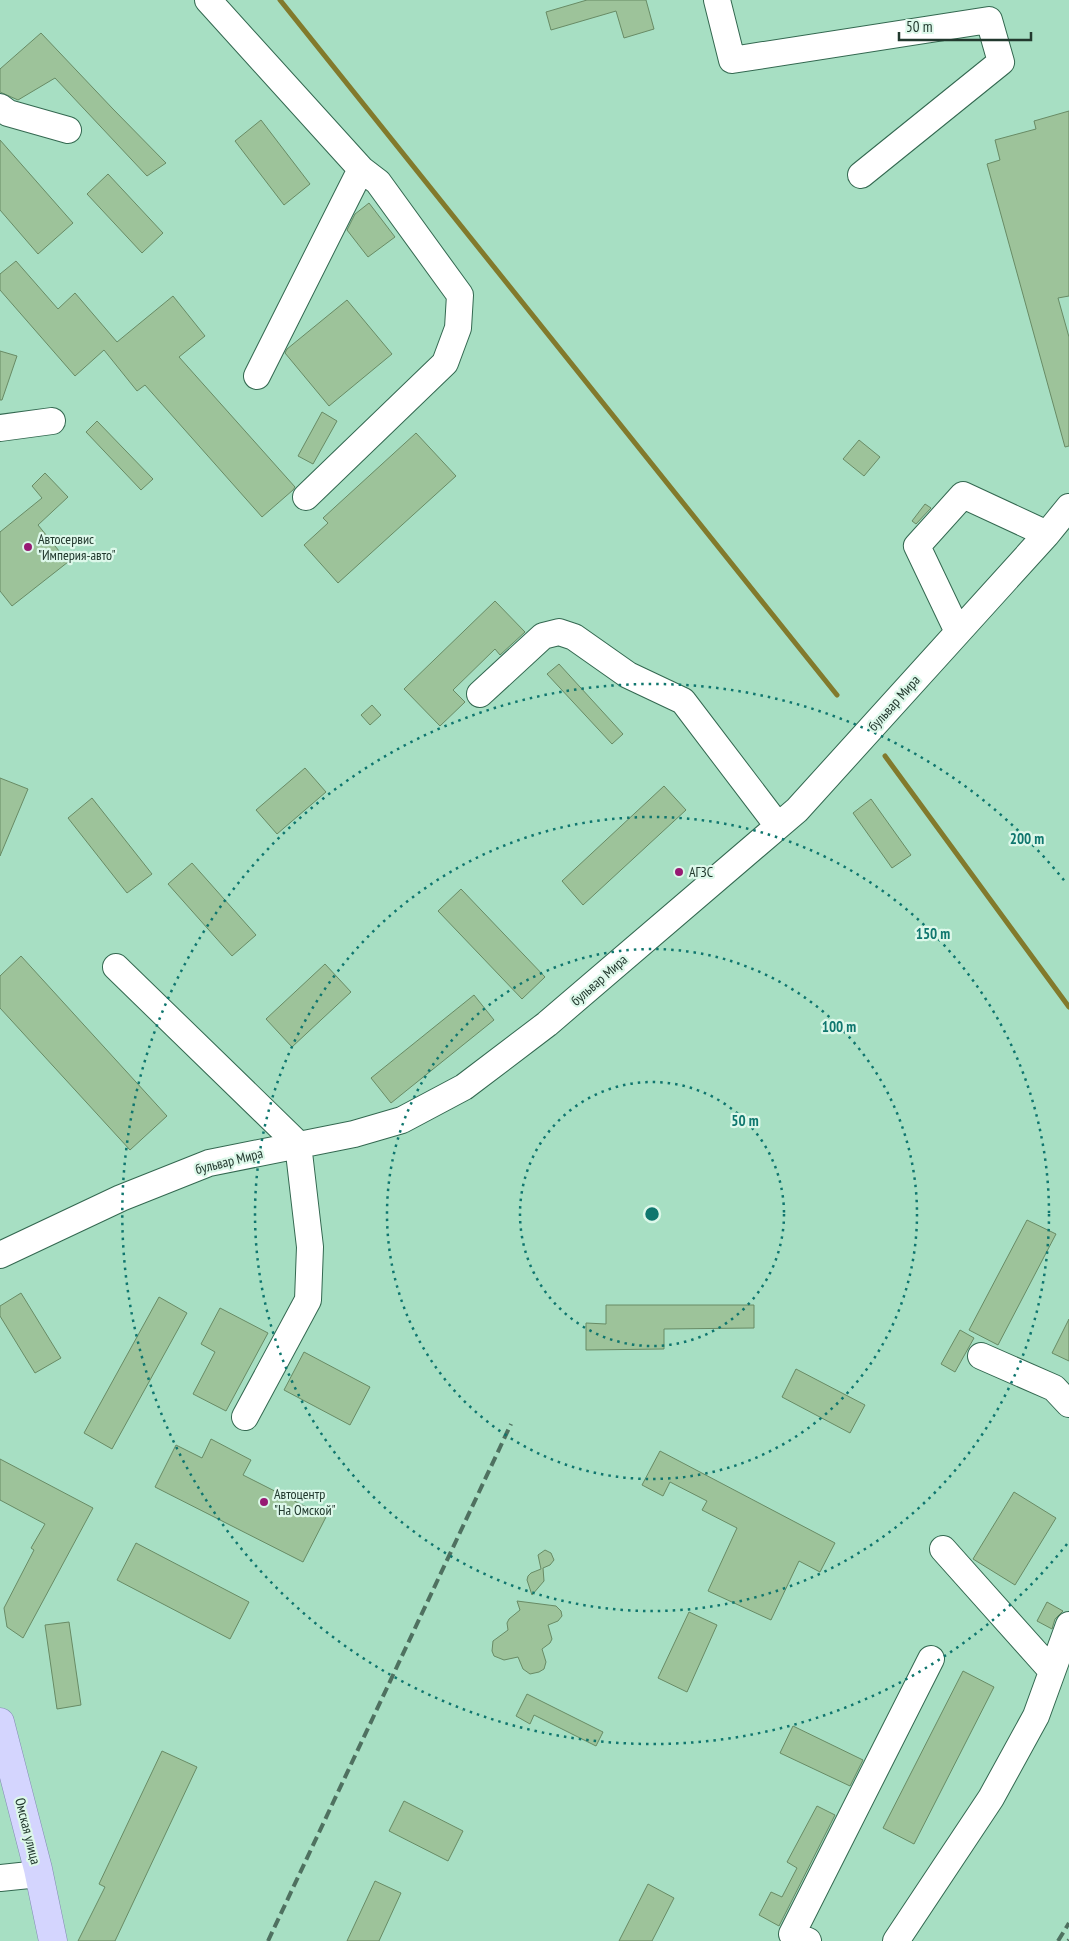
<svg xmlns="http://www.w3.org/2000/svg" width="1069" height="1941" font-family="'PT Sans Narrow',sans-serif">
<rect width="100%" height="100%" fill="#a7dfc3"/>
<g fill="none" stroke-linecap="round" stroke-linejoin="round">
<!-- stream -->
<path stroke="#827a2c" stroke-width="5" d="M 280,0 L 837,695
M 885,756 L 1069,1007"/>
</g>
<!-- building -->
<path fill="#9dc39a" stroke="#688b65" d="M 587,0 L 646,0 L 654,29 L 624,38 L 616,11 L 551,30 L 546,12 Z
M 41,33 L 113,109 L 166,163 L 147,176 L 55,78 L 18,100 L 0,92 L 0,69 Z
M 1069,111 L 1069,296 L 1058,298 L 1069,337 L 1069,446 L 1065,447 L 987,164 L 1000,160 L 995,140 L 1036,129 L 1034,121 Z
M 261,120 L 310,184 L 284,205 L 235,141 Z
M 0,140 L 73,223 L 38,254 L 0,210 Z
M 108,174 L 163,233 L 142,253 L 87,194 Z
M 369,203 L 395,237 L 368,257 L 347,230 L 355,214 Z
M 16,261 L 58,309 L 75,293 L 117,342 L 173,296 L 205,336 L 179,357 L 295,487 L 293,490 L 262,517 L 145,385 L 137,391 L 104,350 L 75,376 L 0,290 L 0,274 Z
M 347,300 L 392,354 L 329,406 L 285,353 L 287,349 Z
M 0,351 L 17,356 L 2,400 L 0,400 Z
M 322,412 L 337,421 L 313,464 L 298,456 Z
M 97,421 L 153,479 L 141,490 L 86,432 Z
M 416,433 L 456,476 L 338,583 L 304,545 L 328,523 L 323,518 Z
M 859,440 L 880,457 L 864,476 L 843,459 Z
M 45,473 L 68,497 L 38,525 L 68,562 L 12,606 L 0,591 L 0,532 L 42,498 L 32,486 Z
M 925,504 L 931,508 L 916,524 L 912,521 Z
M 495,601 L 525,632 L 500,655 L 495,649 L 453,690 L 465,702 L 440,726 L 404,689 Z
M 559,664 L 623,734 L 612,744 L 547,674 Z
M 372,705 L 381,715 L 370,725 L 361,715 Z
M 305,768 L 326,792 L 277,834 L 256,810 Z
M 0,778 L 28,789 L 0,856 Z
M 664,786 L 686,810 L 583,905 L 562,881 Z
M 92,798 L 152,874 L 127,893 L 68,818 Z
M 871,799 L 911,855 L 892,868 L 853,813 Z
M 192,863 L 256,935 L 232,956 L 168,884 Z
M 461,889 L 545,977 L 522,999 L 438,911 Z
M 21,956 L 167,1116 L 130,1150 L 0,1008 L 0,976 Z
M 325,964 L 351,992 L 292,1047 L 266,1019 Z
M 474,995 L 494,1020 L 391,1103 L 371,1078 Z
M 1027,1220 L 1056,1234 L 998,1345 L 969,1330 Z
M 21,1293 L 61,1358 L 35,1373 L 0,1316 L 0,1306 Z
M 159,1297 L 187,1313 L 112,1449 L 84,1433 Z
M 606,1305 L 754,1305 L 754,1328 L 664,1329 L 664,1349 L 586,1350 L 586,1323 L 606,1324 Z
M 220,1308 L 268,1333 L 226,1411 L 193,1394 L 215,1352 L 201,1344 Z
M 1069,1319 L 1069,1361 L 1052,1353 Z
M 960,1330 L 974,1338 L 955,1372 L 941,1364 Z
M 304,1352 L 370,1387 L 350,1425 L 284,1390 Z
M 796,1369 L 865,1405 L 850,1433 L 782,1397 Z
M 211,1439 L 251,1460 L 243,1475 L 326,1517 L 303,1562 L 155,1487 L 176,1445 L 202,1458 Z
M 660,1451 L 835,1543 L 820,1572 L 799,1561 L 771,1620 L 708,1591 L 737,1528 L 702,1510 L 707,1501 L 670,1482 L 663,1496 L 642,1485 Z
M 0,1459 L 93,1508 L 23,1638 L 7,1627 L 4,1608 L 34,1550 L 31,1548 L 45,1524 L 0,1500 Z
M 1014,1492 L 1056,1518 L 1015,1585 L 973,1559 Z
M 136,1543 L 249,1602 L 230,1639 L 117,1580 Z
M 545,1550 L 551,1553 L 554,1560 L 550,1565 L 543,1568 L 544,1581 L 532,1595 L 527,1580 L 528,1576 L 531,1573 L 541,1569 L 538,1555 Z
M 517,1601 L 556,1606 L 561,1611 L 562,1616 L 558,1621 L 548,1625 L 552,1639 L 550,1643 L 542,1649 L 546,1662 L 544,1669 L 539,1672 L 530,1674 L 523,1669 L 518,1657 L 504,1660 L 494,1656 L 492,1651 L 493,1641 L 508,1630 L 507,1623 L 509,1619 L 520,1610 Z
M 1047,1602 L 1063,1611 L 1055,1619 L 1052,1629 L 1037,1621 Z
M 689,1612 L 717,1625 L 687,1692 L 658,1678 Z
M 69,1622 L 81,1705 L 57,1709 L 45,1625 Z
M 963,1671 L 994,1687 L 914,1844 L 883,1828 Z
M 527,1694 L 603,1732 L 596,1746 L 534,1715 L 530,1724 L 516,1716 Z
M 793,1726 L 863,1760 L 850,1786 L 780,1753 Z
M 162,1751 L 197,1767 L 115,1941 L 78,1941 L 105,1887 L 99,1884 Z
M 404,1801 L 463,1831 L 448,1861 L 389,1831 Z
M 817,1806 L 835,1815 L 779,1926 L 759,1915 L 771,1892 L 782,1897 L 797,1868 L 787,1862 Z
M 375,1881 L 401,1893 L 379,1941 L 347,1941 Z
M 648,1884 L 674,1898 L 652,1941 L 619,1941 Z"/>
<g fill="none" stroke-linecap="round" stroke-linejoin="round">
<defs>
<path id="minor" d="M 208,0 L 361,169 L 257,376
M 717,0 L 732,60 L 989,20 L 1001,62 L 861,175
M 0,107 L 8,113 L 68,130
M 0,428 L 52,421
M 306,497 L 445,363 L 458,328 L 460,295 L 378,182 L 361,169
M 958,632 L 917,546 L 963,495 L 1047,534
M 480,694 L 543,636 L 559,632 L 574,637 L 628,675 L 683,701 L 778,826
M 116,967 L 298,1144 L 310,1247 L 308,1300 L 245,1417
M 0,1255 L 121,1198 L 209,1163 L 354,1134 L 402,1120 L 464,1087 L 547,1024 L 797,810 L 1047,534 L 1069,507
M 981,1356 L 1054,1388 L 1069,1404
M 943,1549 L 1052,1671
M 0,1878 L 39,1874
M 808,1941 L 792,1934 L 931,1659
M 896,1941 L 991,1798 L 1036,1716 L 1069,1625"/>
<path id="major" d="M 0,1722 L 38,1869 L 53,1941"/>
</defs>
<!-- minor casing -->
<use href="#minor" stroke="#336850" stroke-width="28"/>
<!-- major casing -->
<use href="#major" stroke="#838cb5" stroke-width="29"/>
<!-- minor -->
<use href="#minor" stroke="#fff" stroke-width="26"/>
<!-- major -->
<use href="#major" stroke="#d4d5fe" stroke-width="28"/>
<!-- rail -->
<path stroke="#4f7160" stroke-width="4" stroke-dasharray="10 5" stroke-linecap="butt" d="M 268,1941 L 511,1424
M 1058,1941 L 1069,1923
M 1068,1941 L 1069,1940"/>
</g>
<!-- distance rings -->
<g fill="none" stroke="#0f766e" stroke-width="2.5" stroke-dasharray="2.5 5">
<circle cx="652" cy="1214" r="132"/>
<circle cx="652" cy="1214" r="265"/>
<circle cx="652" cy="1214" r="397"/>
<path d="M1067 1544A530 530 0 1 1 1067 884"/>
</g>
<!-- markers -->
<g fill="#971a73" stroke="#ddf8ea" stroke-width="2">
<circle cx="28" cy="547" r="5"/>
<circle cx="679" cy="872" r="5"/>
<circle cx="264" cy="1502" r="5"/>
</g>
<g text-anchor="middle" stroke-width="4.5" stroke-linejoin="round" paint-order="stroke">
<!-- poi labels -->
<g font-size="14" fill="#22392e" stroke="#ddf8ea" text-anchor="start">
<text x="38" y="544">Автосервис<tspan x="38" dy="16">"Империя-авто"</tspan></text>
<text x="689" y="877">АГЗС</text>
<text x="274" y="1499">Автоцентр<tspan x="274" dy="16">"На Омской"</tspan></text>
</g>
<!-- street labels -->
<g font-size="14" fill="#22392e" stroke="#ddf8ea">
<text transform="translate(894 703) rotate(-48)" y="5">бульвар Мира</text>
<text transform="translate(599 980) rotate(-41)" y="5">бульвар Мира</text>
<text transform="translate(229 1161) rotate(-14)" y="5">бульвар Мира</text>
<text transform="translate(28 1831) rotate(76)" y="5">Омская улица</text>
</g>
</g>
<circle cx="652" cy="1214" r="8" fill="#0f766e" stroke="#ddf8ea" stroke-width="2.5"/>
<g font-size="15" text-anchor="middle" font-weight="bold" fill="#0f766e" stroke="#ddf8ea" stroke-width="4.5" stroke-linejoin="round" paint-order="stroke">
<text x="1027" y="844">200 m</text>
<text x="933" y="939">150 m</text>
<text x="839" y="1032">100 m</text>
<text x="745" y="1126">50 m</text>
</g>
<!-- scale -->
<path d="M899 32v8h132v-8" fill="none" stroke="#22392e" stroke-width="2.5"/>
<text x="906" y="32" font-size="15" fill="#22392e" stroke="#ddf8ea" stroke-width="4" paint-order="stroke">50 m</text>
</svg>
